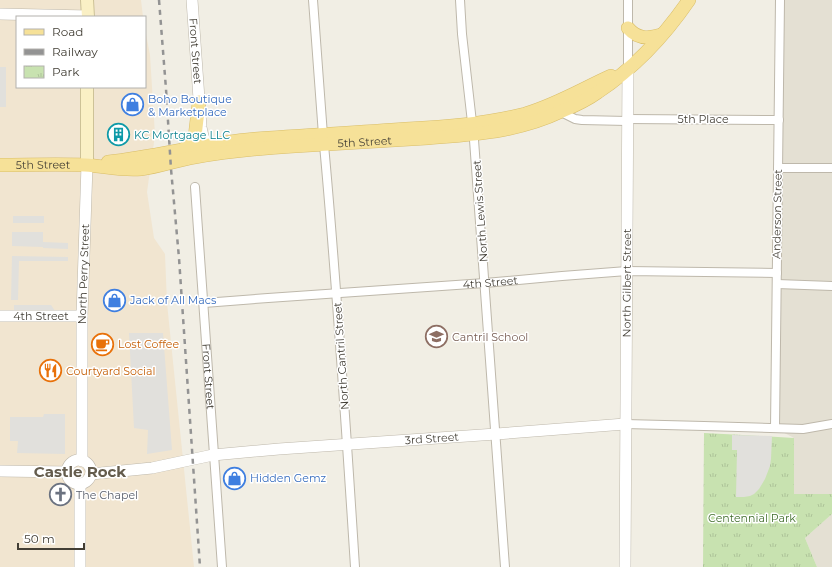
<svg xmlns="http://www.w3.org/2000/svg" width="832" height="567" font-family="Montserrat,sans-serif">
<defs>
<pattern id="park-tufts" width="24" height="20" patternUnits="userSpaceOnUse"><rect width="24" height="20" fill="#c8e2b0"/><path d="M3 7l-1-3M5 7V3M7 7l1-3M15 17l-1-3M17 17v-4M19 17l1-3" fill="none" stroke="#adc398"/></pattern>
</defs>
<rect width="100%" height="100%" fill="#f1eee4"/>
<!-- residential -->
<path fill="#e4e0d3" d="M 779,0 L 832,0 L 832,494 L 794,494 L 794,438 L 775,428 Z
M 832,514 L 832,567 L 817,567 L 805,538 Z"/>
<!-- commercial -->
<path fill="#f1e5d0" d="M 0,0 L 141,0 L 143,17 L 17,17 L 17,87 L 145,87 L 145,29 L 150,55 L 155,135 L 147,192 L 154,238 L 165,254 L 167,303 L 194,567 L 0,567 Z"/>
<!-- park -->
<path fill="url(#park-tufts)" d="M 704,433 L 743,435 L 794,438 L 794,494 L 832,494 L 832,514 L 805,538 L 817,567 L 703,567 Z"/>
<!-- parking -->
<path fill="#e1e0dc" d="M 0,67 L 6,67 L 6,107 L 0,107 Z
M 13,216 L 44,216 L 44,223 L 13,223 Z
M 12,232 L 43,232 L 43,242 L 68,243 L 68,249 L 43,248 L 43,247 L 12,246 Z
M 12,256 L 68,257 L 68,261 L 19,261 L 18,300 L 11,300 Z
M 14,305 L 51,305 L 55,311 L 14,311 Z
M 129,333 L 163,333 L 172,450 L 147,454 L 148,430 L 134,428 Z
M 44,414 L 65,414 L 65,454 L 17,453 L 18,441 L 10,441 L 10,417 L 43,417 Z
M 732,435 L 772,436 L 771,459 L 770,466 L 765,479 L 759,489 L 754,494 L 750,496 L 744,497 L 736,497 L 737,450 L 732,450 Z"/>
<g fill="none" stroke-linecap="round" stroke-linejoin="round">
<defs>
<g id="minor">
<path d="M 313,0 L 323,135"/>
<path d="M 460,0 L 462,34 L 474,140 L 505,567"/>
<path d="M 628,69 L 628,0"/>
<path d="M 561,112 L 575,119 L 582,120 L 627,121"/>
<path d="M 627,119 L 779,120"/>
<path d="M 324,145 C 337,285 346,426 355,567"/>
<path d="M 778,168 L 832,168"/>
<path id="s1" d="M 195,187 L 222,567"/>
<path d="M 777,284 L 832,286"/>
<path id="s2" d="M 204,303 L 268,298 L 485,283 L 562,276 L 627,271 L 777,273"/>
<path d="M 625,424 L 704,426 L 803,429 L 832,424"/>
<path d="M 775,428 L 780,0"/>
</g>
<g id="tertiary">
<path id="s3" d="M 192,0 L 201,127 C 203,137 204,144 214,149"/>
<path d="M 0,14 L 88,16"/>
<path id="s4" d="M 0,316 L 82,316"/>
<circle cx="79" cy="472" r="12"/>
<path id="s5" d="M 82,461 L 82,316 L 87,165"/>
<path d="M 0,471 L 68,472"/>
<path id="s6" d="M 91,474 L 152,468 L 213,455 L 279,449 L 496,434 L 625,424"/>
<path d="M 80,484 L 80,567"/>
<path id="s7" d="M 625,567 L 628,69"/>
</g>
<path id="secondary" d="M 87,0 L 88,17
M 87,165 L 87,87"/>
<g id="primary">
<path d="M 628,28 C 637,39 648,39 661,35"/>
<path d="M 183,150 L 191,143 L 195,136 L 199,102"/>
<path d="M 108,162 C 157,157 205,143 255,139 C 305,135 355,133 406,129 C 446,127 486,124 525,114 C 556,105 582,89 611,76"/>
<path id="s8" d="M 0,165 C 28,165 57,164 85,165 C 104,166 122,171 141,169 C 159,167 177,160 195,157 C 228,151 262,148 295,146 C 339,143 384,141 428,138 C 476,134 518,132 562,111 C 574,106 587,100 598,92 C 634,68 665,35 689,0"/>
</g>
</defs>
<!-- minor casing -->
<use href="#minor" stroke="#beb8ab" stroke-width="10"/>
<!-- tertiary casing -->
<use href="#tertiary" stroke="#beb8ab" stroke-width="12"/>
<!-- secondary casing -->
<use href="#secondary" stroke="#cdc297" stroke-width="14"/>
<!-- primary casing -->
<use href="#primary" stroke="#d9be69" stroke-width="14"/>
<!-- minor -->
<use href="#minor" stroke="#fff" stroke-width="8"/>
<!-- tertiary -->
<use href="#tertiary" stroke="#fff" stroke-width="11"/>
<!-- secondary -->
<use href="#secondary" stroke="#faf0c5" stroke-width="12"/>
<!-- primary -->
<use href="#primary" stroke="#f6e198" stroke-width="13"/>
<!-- rail -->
<path stroke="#939393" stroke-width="2.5" stroke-dasharray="5 5" stroke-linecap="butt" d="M 159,0 L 166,89 L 171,169 L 179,258 L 200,567"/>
</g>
<!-- icons -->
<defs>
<symbol id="shop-ring" viewBox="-11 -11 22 22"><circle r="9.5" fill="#fff" stroke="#3f7fe0" stroke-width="1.5"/><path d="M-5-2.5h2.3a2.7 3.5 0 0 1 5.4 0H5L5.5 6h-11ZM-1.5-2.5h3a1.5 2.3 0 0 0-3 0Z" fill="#3f7fe0"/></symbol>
<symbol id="building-ring" viewBox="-11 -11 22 22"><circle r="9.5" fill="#fff" stroke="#0f9aa8" stroke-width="1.5"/><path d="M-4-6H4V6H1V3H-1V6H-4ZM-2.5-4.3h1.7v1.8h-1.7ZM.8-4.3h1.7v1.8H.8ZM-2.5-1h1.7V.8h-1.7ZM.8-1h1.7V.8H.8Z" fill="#0f9aa8"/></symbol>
<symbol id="school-ring" viewBox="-11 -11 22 22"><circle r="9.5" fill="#fff" stroke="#8d6e63" stroke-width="1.5"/><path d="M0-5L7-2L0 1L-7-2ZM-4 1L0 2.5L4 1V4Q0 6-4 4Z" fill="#8d6e63"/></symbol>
<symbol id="cafe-ring" viewBox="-11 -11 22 22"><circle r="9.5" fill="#fff" stroke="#e8710a" stroke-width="1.5"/><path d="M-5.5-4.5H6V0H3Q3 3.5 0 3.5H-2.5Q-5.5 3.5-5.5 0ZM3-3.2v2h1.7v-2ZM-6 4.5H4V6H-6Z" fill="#e8710a"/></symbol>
<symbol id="restaurant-ring" viewBox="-11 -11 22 22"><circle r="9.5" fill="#fff" stroke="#e8710a" stroke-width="1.5"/><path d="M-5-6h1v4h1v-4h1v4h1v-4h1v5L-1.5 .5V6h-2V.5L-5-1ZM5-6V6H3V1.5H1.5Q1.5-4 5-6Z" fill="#e8710a"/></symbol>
<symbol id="church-ring" viewBox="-11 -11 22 22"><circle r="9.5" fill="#fff" stroke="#6b7280" stroke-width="1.5"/><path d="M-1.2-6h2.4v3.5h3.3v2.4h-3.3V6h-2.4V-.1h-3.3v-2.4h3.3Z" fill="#6b7280"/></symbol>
</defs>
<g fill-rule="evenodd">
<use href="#shop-ring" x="120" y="92" width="25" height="25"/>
<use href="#building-ring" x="106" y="122" width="25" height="25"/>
<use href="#shop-ring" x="102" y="288" width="25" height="25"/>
<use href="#school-ring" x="424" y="324" width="25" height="25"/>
<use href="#cafe-ring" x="90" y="332" width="25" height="25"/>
<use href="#restaurant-ring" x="38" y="358" width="25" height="25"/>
<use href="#shop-ring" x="222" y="466" width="25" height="25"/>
<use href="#church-ring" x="48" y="482" width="25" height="25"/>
</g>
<g text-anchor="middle" stroke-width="3" stroke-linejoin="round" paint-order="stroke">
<!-- street labels -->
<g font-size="11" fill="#423e35" stroke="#fff">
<text dy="4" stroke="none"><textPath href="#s3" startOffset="51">Front Street</textPath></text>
<text x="703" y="123">5th Place</text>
<text dy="4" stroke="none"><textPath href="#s8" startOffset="367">5th Street</textPath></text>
<text dy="4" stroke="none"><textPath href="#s8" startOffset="43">5th Street</textPath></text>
<text transform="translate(480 211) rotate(-94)" y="4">North Lewis Street</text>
<text transform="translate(777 214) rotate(-89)" y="4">Anderson Street</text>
<text dy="4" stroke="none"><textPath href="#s5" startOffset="187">North Perry Street</textPath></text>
<text dy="4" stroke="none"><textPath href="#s2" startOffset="287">4th Street</textPath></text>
<text dy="4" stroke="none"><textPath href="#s7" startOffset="284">North Gilbert Street</textPath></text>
<text dy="4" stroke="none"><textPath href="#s4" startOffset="41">4th Street</textPath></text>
<text transform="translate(341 356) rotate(-94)" y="4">North Cantril Street</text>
<text dy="4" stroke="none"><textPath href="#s1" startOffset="190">Front Street</textPath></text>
<text dy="4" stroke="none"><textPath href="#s6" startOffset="343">3rd Street</textPath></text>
</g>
<!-- shop labels -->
<g font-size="11" fill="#366cbe" stroke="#fff" text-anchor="start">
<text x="148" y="103">Boho Boutique<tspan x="148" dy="13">&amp; Marketplace</tspan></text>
<text x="130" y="304">Jack of All Macs</text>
<text x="250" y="482">Hidden Gemz</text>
</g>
<!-- culture labels -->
<g font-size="11" fill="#0d838f" stroke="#fff" text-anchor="start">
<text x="134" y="139">KC Mortgage LLC</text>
</g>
<!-- education labels -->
<g font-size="11" fill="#785e54" stroke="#fff" text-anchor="start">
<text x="452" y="341">Cantril School</text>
</g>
<!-- food labels -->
<g font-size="11" fill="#c56008" stroke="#fff" text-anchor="start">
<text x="118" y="348">Lost Coffee</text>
<text x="66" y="375">Courtyard Social</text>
</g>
<!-- worship labels -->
<g font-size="11" fill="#5b616d" stroke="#fff" text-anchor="start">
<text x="76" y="499">The Chapel</text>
</g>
<!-- park labels -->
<g font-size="11" fill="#426f2d" stroke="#fff">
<text x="752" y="522">Centennial Park</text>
</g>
<!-- district labels -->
<g font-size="15" font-weight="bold" fill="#645c4d" stroke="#fff">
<text x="80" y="477">Castle Rock</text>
</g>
</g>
<!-- legend -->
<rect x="16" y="16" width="130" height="72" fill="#ffffff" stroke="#b3b2ae"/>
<rect x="24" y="29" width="20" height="6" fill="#f6e198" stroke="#b3b2ae"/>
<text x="52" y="36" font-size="12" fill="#423e35">Road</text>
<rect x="24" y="49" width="20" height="6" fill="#939393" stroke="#b3b2ae"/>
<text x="52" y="56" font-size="12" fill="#423e35">Railway</text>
<rect x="24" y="66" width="20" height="12" fill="url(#park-tufts)" stroke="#b3b2ae"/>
<text x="52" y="76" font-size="12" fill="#423e35">Park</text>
<!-- scale -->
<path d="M18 543v6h66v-6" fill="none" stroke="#423e35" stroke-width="2"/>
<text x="24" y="543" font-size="12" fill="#423e35" stroke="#ffffff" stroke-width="3" paint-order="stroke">50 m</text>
</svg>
